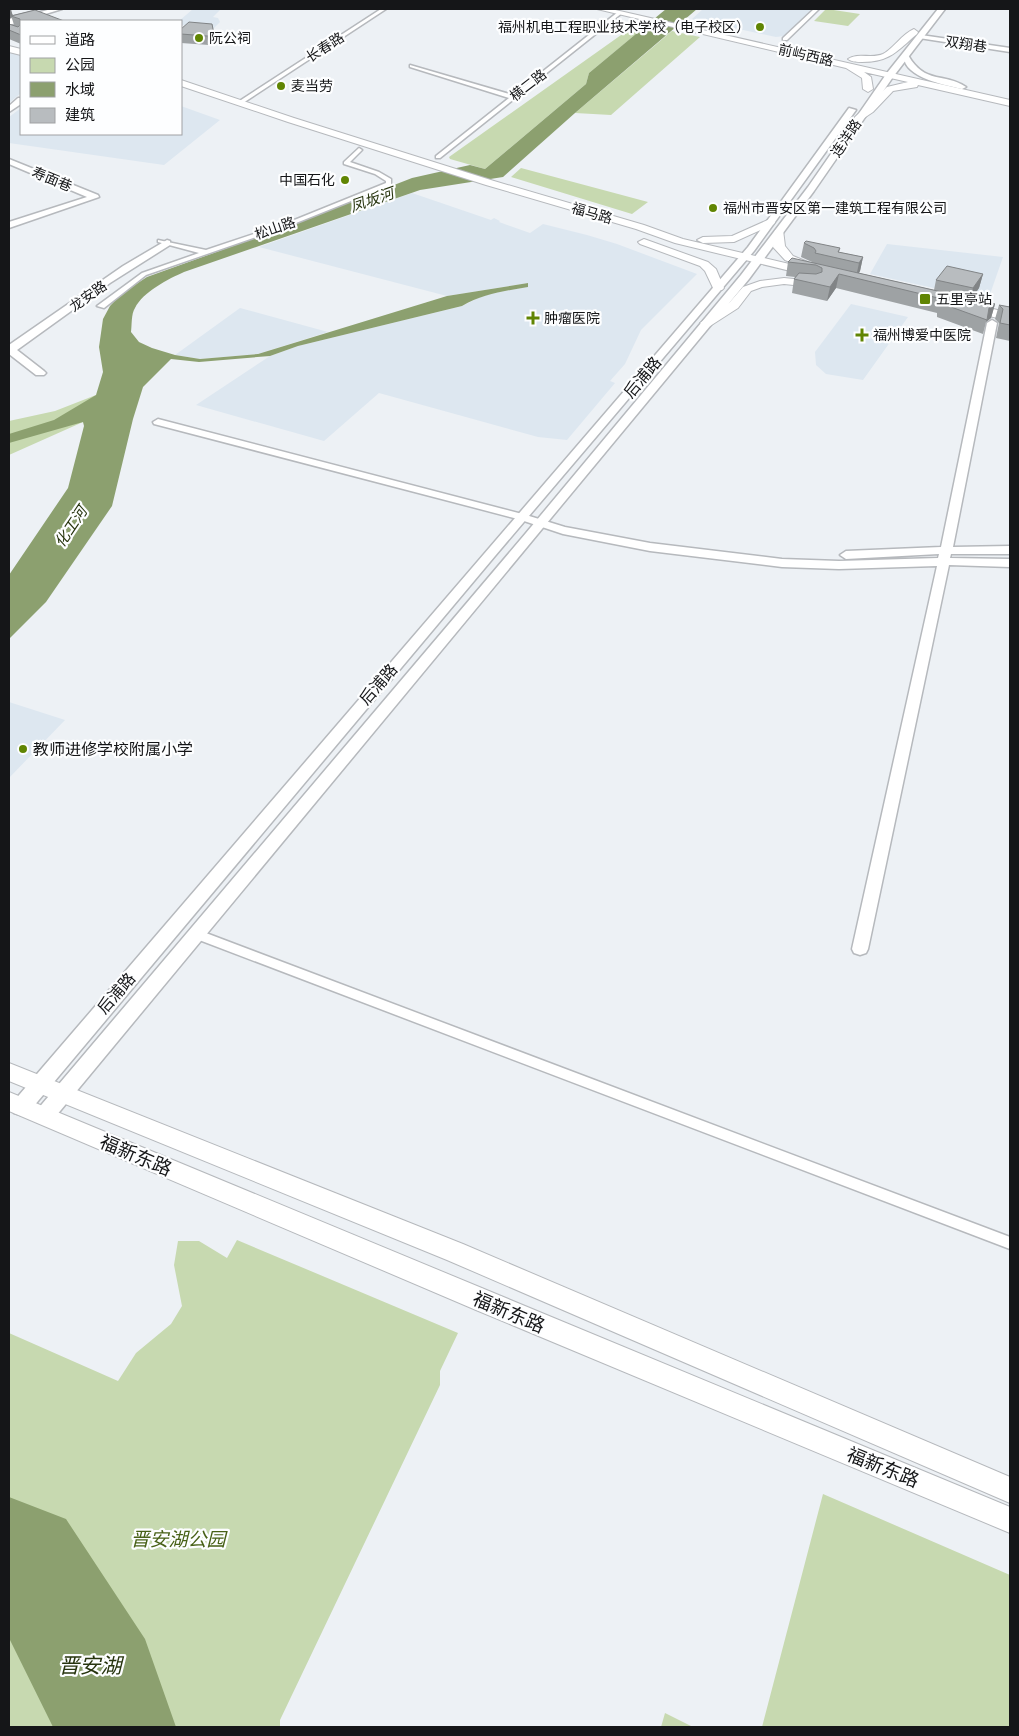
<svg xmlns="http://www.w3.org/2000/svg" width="1019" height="1736" font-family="'Source Serif 4','Noto Sans SC',serif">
<rect width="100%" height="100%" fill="#edf1f5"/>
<!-- built -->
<path fill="#dde7f0" d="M 193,9 L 221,9 L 213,17 L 218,18 L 220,22 L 211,31 L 196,26 L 181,25 L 181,21 L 179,21 Z
M 703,9 L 813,9 L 784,36 L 776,37 L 692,19 Z
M 9,52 L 21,54 L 21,93 L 9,103 Z
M 181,106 L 220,120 L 164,165 L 9,143 L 9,117 L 21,108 L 21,134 L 181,134 Z
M 412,193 L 491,220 L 494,218 L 500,221 L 499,222 L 530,233 L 543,224 L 587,235 L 617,244 L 697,274 L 641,330 L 625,364 L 610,381 L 615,383 L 567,440 L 538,437 L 379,393 L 324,441 L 196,405 L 270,356 L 298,346 L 462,306 L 478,298 L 492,293 L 528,287 L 528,283 L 447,296 L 259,247 Z
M 887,244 L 1003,257 L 988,300 L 870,274 Z
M 851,304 L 908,317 L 863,380 L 826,374 L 816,365 L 815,352 Z
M 240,308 L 328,332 L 258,354 L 200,359 L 175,355 Z
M 9,702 L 65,720 L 9,778 Z"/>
<!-- green -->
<path fill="#c7d9b0" d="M 826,9 L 827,9 L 860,14 L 848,26 L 814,21 Z
M 638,23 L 647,25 L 589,73 L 586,84 L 485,169 L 450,159 L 449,157 Z
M 672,31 L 700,37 L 611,115 L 575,113 Z
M 521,168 L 648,202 L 632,214 L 511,177 Z
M 96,395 L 83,422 L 9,455 L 9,421 L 55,411 Z
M 237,1240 L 458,1333 L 440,1371 L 440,1385 L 280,1720 L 280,1727 L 9,1727 L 9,1333 L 118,1381 L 136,1353 L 171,1324 L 182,1306 L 174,1265 L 178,1241 L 199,1241 L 227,1258 Z
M 823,1494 L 1010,1575 L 1010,1727 L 762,1727 Z
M 665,1713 L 693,1727 L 661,1727 Z"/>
<!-- water -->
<path fill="#8ca06f" d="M 666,9 L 697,9 L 575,113 L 503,177 L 420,190 L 184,272 C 168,279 143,292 135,308 C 131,314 132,325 131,332 L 139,342 L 152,348 L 175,355 L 200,359 L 258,354 L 447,296 L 528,283 L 528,287 C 504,291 483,294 462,306 L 298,346 L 270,356 L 199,362 L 171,359 L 143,387 L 133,419 L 112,506 L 46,602 L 9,639 L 9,575 L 68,488 L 84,426 L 83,422 L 9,443 L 9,434 L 54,420 L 96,395 L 103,372 L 99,347 L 103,319 L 110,306 L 121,294 L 147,277 L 294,224 L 412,178 L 470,165 L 485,169 L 586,84 L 589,73 Z
M 9,1497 L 66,1519 L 145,1639 L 176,1727 L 53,1727 L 9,1638 Z"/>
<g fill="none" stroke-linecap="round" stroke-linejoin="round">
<defs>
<path id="minor" d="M 381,9 L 386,9 L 243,103 L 238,102 Z
M 814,9 L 819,9 L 787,40 L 783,40 L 783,38 Z
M 618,12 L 622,13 L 440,158 L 436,158 L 436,156 L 509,98 L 410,67 L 410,65 L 513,95 Z
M 359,148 L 362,150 L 350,162 L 379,172 L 391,179 L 391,185 L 291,225 L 146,275 L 104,308 L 97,306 L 142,273 L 199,253 L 158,242 L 158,240 L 206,250 L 287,223 L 386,183 L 386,181 L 375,174 L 344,164 L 344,162 Z
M 198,930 L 1010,1237 L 1010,1249 L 194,938 L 192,935 L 194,932 Z"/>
<path id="tertiary" d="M 921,35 L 1010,48 L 1010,52 L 919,38 L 919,36 Z
M 904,55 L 908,55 C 925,85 944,72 966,87 L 962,89 C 945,85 902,77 904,55 Z
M 18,98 L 21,98 L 21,104 L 9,112 L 9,106 Z
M 9,159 L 98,195 L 99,197 L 9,228 L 9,222 L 87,197 L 9,164 Z
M 992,320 L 997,323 L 953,547 L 1010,546 L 1010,554 L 951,554 L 950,558 L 1010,559 L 1010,567 L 949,565 L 868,949 L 866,953 L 860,955 L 854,953 L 852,949 L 937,566 L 839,569 L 782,567 L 650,551 L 563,534 L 518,519 L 154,424 L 153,422 L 158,419 L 526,515 L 565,527 L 650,543 L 782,559 L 839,561 L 938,558 L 939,554 L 846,559 L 840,555 L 846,551 L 941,547 L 987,323 Z"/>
<path id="secondary" d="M 51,9 L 62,9 L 9,25 L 9,21 Z
M 938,9 L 945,9 L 893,77 L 814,191 L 749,279 L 51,1122 L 44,1124 L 37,1122 L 35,1116 L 37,1110 L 526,533 L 741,275 L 808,187 L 887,73 Z
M 849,108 L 856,110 L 754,251 L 495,556 L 28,1113 L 21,1115 L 14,1113 L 12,1107 L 14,1101 L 43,1067 L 748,247 Z
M 167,240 L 170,241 L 170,245 L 110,283 L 17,350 L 44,371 L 46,373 L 44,375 L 36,375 L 9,354 L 9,345 L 123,266 Z"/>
<path id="primary" d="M 597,9 L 611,9 L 1010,100 L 1010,106 L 918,85 L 917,87 L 893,91 L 873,112 L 858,122 L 855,121 L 855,117 L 887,87 L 908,82 L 864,72 L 871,77 L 873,89 L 868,92 L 863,89 L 862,78 L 846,68 Z
M 9,16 L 22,21 L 21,26 L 9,22 Z
M 914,29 L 918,32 L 917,34 C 897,51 890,62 862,62 C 857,62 852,62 848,59 C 857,52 872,59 883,54 C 894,48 902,34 914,29 Z
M 9,46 L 21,49 L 21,55 L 9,52 Z
M 181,80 L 294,118 L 494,181 L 644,225 L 683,239 L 802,267 L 785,260 L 773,247 L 775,230 L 783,230 L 785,246 L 793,256 L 810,263 L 812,265 L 806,268 L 815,271 L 817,273 L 811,276 L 675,243 L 636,229 L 486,185 L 288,122 L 181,86 Z
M 770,219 L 774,220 L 775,222 L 774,224 L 734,242 L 703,243 L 697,240 L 703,237 L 732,236 Z
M 644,239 L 708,262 L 716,269 L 724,288 L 722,290 L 714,290 L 705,271 L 700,266 L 640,244 L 638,242 Z
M 784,278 L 813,281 L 819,284 L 813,287 L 784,284 L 762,287 L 751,291 L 738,308 L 710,326 L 706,327 L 700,323 L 730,302 L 743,287 L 760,281 Z
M 968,303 L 1010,313 L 1010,321 L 964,310 L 962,307 Z
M 9,1063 L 463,1244 L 1010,1477 L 1010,1503 L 447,1260 L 9,1081 Z
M 9,1092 L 1010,1507 L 1010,1533 L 476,1310 L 9,1111 Z"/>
</defs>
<!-- minor casing -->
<use href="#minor" stroke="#b6b9bd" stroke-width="3"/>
<!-- tertiary casing -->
<use href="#tertiary" stroke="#b6b9bd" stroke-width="3"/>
<!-- secondary casing -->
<use href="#secondary" stroke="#b6b9bd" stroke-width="3"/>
<!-- primary casing -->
<use href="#primary" stroke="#b6b9bd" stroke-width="2"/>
<!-- minor -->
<use href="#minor" fill="#fff" fill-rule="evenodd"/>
<!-- tertiary -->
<use href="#tertiary" fill="#fff" fill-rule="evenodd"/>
<!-- secondary -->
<use href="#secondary" fill="#fff" fill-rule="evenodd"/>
<!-- primary -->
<use href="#primary" fill="#fff" fill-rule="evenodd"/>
</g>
<!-- wall -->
<path fill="#9ea2a4" d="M 9,9 L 13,15 L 35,10 L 21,21 L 21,44 L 9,39 L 9,24 L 14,25 Z
M 212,24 L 215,43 L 209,45 L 181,43 L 181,29 Z
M 804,243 L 840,248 L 839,252 L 863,257 L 860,271 L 859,273 L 934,290 L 936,280 L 983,274 L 979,288 L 972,299 L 995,304 L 991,318 L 986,322 L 983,334 L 937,317 L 937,313 L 836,288 L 827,301 L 792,293 L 794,279 L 795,277 L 786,276 L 788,262 L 812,262 L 801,257 Z
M 1010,301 L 1010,341 L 996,338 L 999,323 L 995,319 L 999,305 L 1009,307 Z"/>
<!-- shaded-wall -->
<path fill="#818486" d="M 9,9 L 11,9 L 13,17 L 11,16 L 12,18 L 9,19 Z
M 212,24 L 215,43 L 209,45 L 207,36 Z
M 863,257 L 860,271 L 856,277 L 859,263 Z
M 839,274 L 836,288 L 827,301 L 830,287 Z
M 983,274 L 979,288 L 969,302 L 973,288 Z
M 995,304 L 991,318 L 986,322 L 989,308 Z"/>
<!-- building -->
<path fill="#b8bcbf" stroke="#818486" d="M 35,10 L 64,21 L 21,21 L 21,35 L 9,30 L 9,24 L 18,27 L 20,25 L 20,19 L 11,16 Z
M 189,22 L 212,24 L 214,34 L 207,36 L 181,34 L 181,29 Z
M 806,241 L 840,248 L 838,252 L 863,257 L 859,263 L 815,253 L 816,251 L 814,248 L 804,243 Z
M 792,258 L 995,304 L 989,308 L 987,320 L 940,303 L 942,299 L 839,274 L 830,287 L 794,279 L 799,273 L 816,274 L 822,272 L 822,268 L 816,265 L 788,262 Z
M 947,266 L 983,274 L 973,288 L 936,280 Z
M 999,305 L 1010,307 L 1010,325 L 1000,323 L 1003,309 Z"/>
<!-- markers -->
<g fill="#608503" stroke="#fdfeff" stroke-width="2">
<circle cx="760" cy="27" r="5"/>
<circle cx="199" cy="38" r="5"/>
<circle cx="281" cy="86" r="5"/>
<circle cx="345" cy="180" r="5"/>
<circle cx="713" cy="208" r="5"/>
<rect x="919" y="293" width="12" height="12" rx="2.5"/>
<path d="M530.5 310.5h5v5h5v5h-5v5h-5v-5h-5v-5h5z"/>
<path d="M859.5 327.5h5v5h5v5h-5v5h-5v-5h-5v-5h5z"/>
<circle cx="23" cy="749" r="5"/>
</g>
<g text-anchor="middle" stroke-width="4.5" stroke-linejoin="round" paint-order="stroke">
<!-- far-poi labels -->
<g font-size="14" fill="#151618" stroke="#fdfeff" text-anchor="start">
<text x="750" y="32" text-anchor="end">福州机电工程职业技术学校（电子校区）</text>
<text x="209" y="43">阮公祠</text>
<text x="291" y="91">麦当劳</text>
<text x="335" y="185" text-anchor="end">中国石化</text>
<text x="723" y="213">福州市晋安区第一建筑工程有限公司</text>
<text x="936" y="304">五里亭站</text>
<text x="544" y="323">肿瘤医院</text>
<text x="873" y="340">福州博爱中医院</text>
</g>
<!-- far-street labels -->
<g font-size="14" fill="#151618" stroke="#fdfeff">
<text transform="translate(966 44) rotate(8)" y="5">双翔巷</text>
<text transform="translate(325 47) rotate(-33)" y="5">长春路</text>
<text transform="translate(806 55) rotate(13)" y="5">前屿西路</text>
<text transform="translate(528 85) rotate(-38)" y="5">横二路</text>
<text transform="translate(846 138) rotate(-56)" y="5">连洋路</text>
<text transform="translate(52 179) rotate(22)" y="5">寿面巷</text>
<text transform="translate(592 213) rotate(16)" y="5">福马路</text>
<text transform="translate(275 228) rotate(-19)" y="5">松山路</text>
<text transform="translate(88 296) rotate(-35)" y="5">龙安路</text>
</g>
<!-- far-water labels -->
<g font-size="15" font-style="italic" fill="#27340e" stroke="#fdfeff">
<text transform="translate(372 200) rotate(-19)" y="5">凤坂河</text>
<text transform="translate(71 527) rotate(-56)" y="5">化工河</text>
</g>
<!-- street labels -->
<g font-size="16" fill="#151618" stroke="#fdfeff">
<text transform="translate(642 377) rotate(-50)" y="6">后浦路</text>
<text transform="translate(378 684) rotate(-49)" y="6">后浦路</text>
<text transform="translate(116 993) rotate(-49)" y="6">后浦路</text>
</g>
<!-- poi labels -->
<g font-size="16" fill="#151618" stroke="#fdfeff" text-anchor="start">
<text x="33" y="755">教师进修学校附属小学</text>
</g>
<!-- near-street labels -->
<g font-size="19" fill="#151618" stroke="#fdfeff">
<text transform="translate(136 1155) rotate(23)" y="7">福新东路</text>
<text transform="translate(509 1312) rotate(23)" y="7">福新东路</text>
<text transform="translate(883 1467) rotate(22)" y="7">福新东路</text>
</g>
<!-- near-park labels -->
<g font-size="19" font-style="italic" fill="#486117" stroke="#fdfeff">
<text x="178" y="1546">晋安湖公园</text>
</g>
<!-- near-water labels -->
<g font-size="21" font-style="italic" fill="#27340e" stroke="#fdfeff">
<text x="90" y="1673">晋安湖</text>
</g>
</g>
<!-- border -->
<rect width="1019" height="1736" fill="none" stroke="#151618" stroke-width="20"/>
<!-- legend -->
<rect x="20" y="20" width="162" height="115" fill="#fdfeff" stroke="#a0a1a3"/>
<rect x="30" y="36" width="25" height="8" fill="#ffffff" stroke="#a0a1a3"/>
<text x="65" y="45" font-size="15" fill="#151618">道路</text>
<rect x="30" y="58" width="25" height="15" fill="#c7d9b0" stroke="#a0a1a3"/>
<text x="65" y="70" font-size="15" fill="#151618">公园</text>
<rect x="30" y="82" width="25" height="15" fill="#8ca06f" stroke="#a0a1a3"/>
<text x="65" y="95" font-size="15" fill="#151618">水域</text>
<rect x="30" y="108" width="25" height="15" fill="#b8bcbf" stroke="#a0a1a3"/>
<text x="65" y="120" font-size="15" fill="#151618">建筑</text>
</svg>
